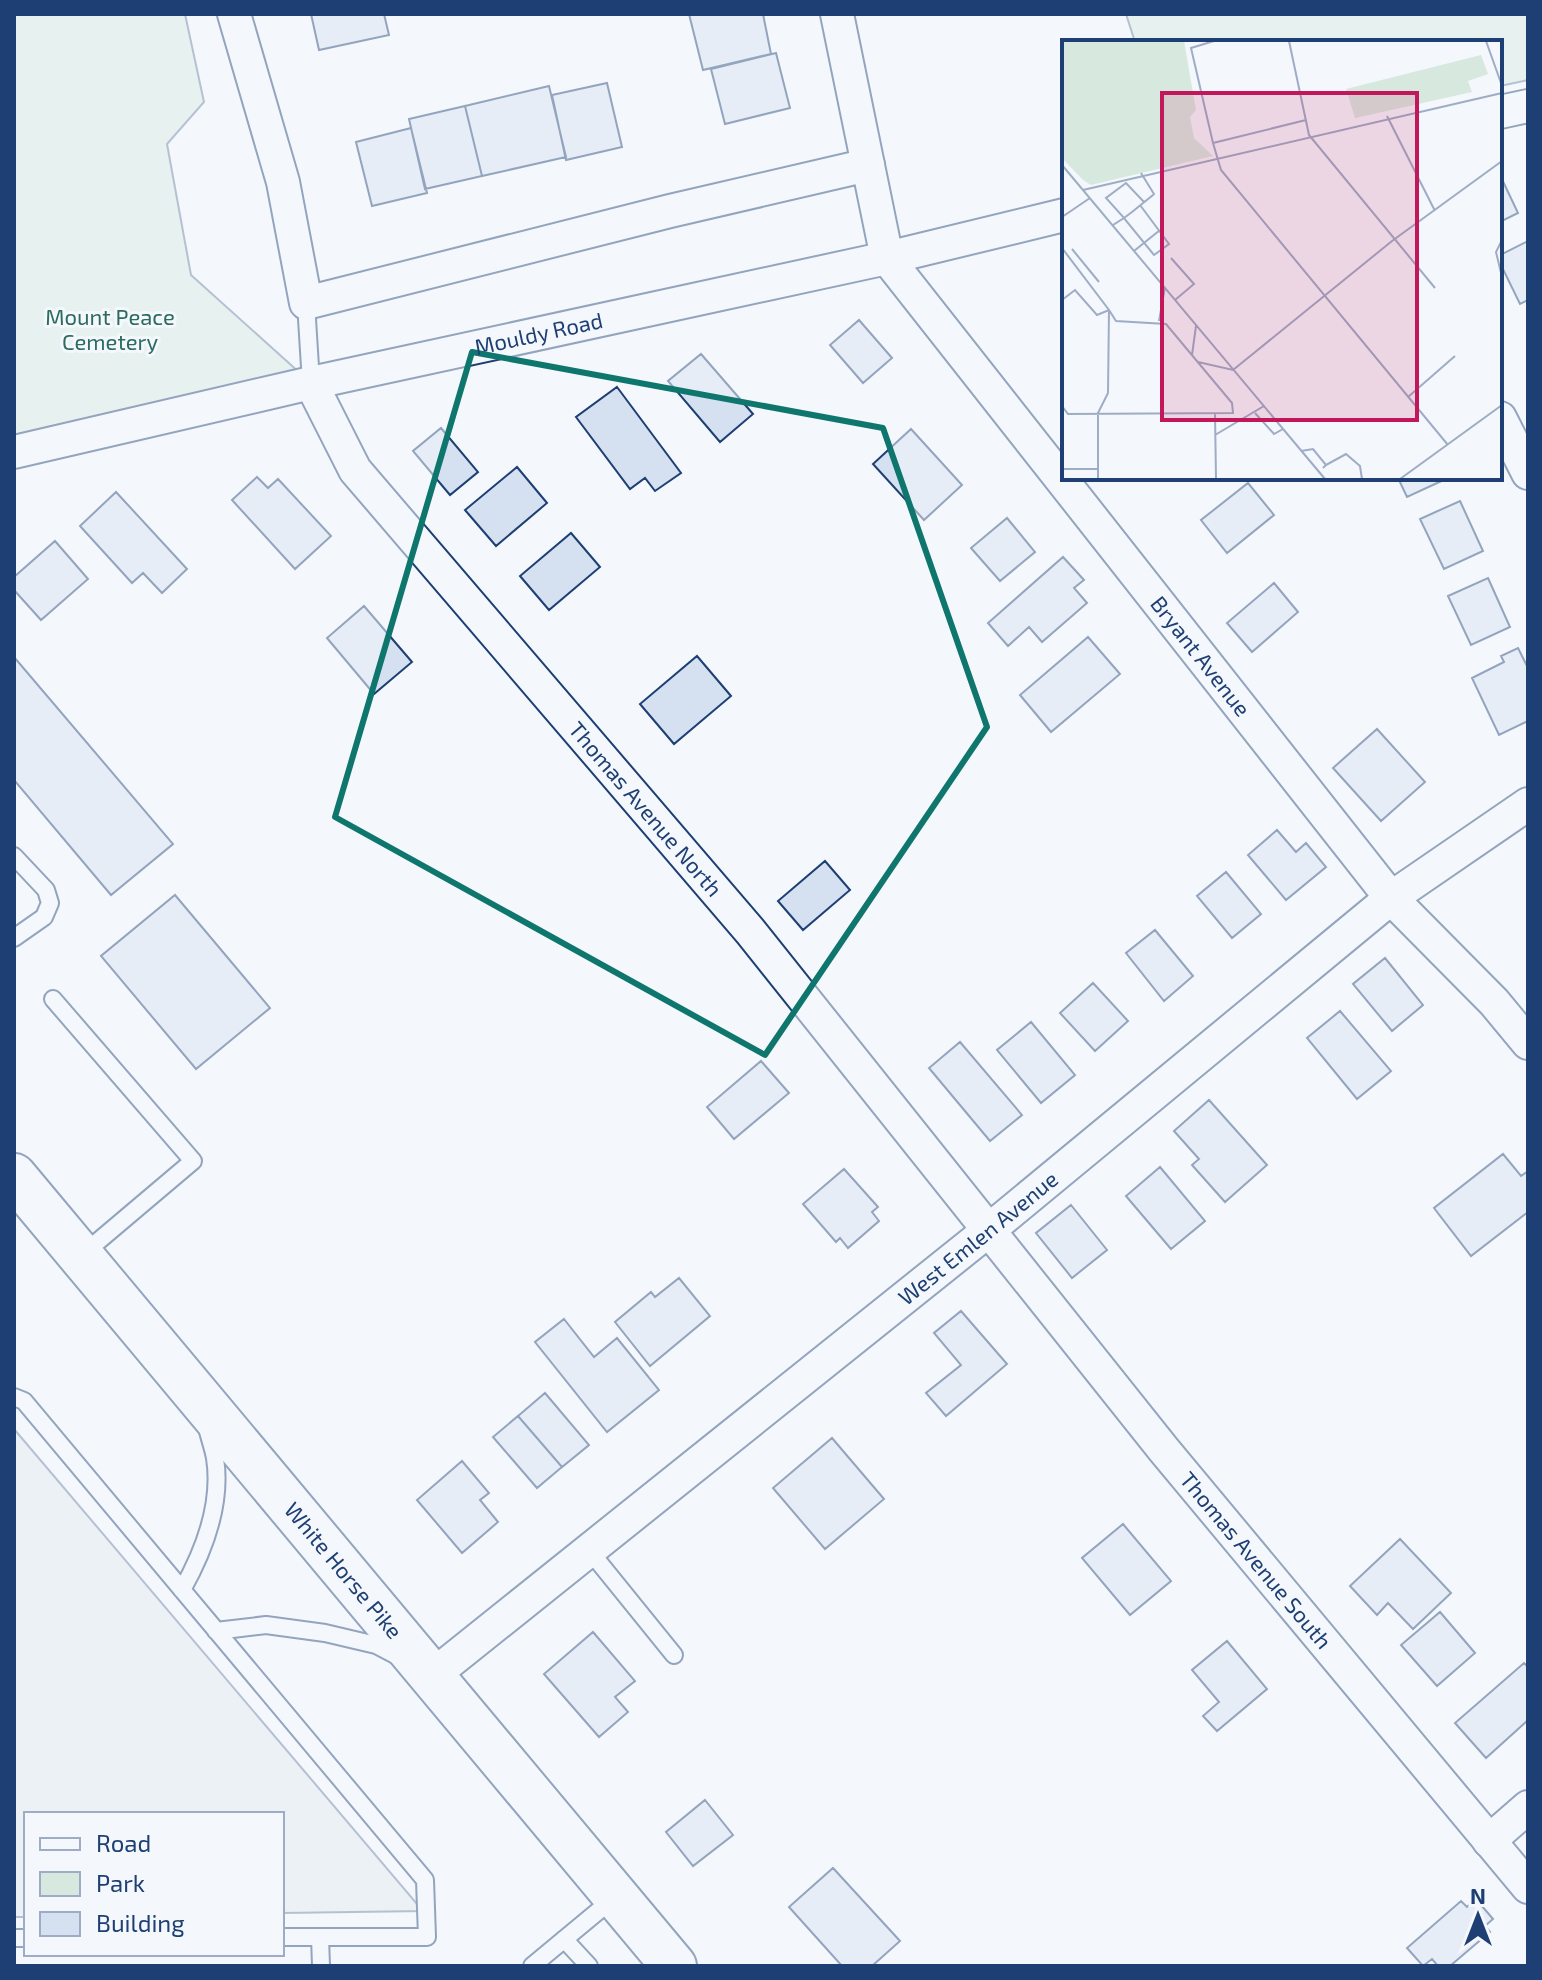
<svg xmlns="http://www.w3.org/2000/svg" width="1542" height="1980" font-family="'Exo 2',sans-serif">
<rect width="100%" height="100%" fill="#f4f7fb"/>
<!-- green -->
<path fill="#d7e8df" stroke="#687fa3" stroke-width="2" d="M 14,14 L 185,14 L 204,102 L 167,144 L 191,275 L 311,383 L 14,452 Z
M 1126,14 L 1528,14 L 1528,80 L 1500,86 L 1500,42 L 1135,42 Z"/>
<!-- parking -->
<path fill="#e3e8f0" stroke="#687fa3" stroke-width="2" d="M 14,1429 L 423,1911 L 282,1913 L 282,1814 L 26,1814 L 26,1917 L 14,1917 Z"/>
<!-- building -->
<path fill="#d5e0f0" stroke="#1d3f73" stroke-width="2" d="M 311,14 L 384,14 L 389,35 L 319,50 Z
M 689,14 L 763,14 L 771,54 L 703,70 Z
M 776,53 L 790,108 L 725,124 L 711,69 Z
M 607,83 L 622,147 L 566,160 L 552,95 Z
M 549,86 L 566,157 L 482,176 L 465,106 Z
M 465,106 L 482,176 L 425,189 L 409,119 Z
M 411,128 L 427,193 L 372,206 L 356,142 Z
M 1500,175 L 1518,213 L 1500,222 Z
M 1528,241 L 1528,300 L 1520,304 L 1500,263 L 1500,255 Z
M 859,320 L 892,358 L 863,383 L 830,345 Z
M 701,354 L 753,414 L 720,442 L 668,381 Z
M 617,387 L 681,473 L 655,491 L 645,478 L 630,489 L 576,417 Z
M 441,428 L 478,472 L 450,495 L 413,451 Z
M 911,429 L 962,485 L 924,520 L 873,464 Z
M 517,467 L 547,503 L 496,546 L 465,510 Z
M 257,477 L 268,488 L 278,479 L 331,536 L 295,569 L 232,500 Z
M 1398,478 L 1448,478 L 1407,497 Z
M 1248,483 L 1274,515 L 1227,553 L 1201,520 Z
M 116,492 L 187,569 L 162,593 L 143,573 L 132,583 L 80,526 Z
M 1460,501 L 1483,551 L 1444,569 L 1420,519 Z
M 1007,518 L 1035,552 L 1000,581 L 971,548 Z
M 571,533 L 600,567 L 549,610 L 520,576 Z
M 55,541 L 88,579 L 41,620 L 14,590 L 14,577 Z
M 1063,557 L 1084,580 L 1074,588 L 1087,603 L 1042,642 L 1029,627 L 1008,646 L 988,623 Z
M 1488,578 L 1510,627 L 1471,645 L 1448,596 Z
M 1274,583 L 1298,612 L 1252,652 L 1227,623 Z
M 364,606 L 412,662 L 374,694 L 327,638 Z
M 1088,637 L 1120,674 L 1051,732 L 1020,695 Z
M 1518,648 L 1528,668 L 1528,721 L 1499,735 L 1472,678 L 1504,662 L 1501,656 Z
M 697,656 L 731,696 L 674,744 L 640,704 Z
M 14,657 L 173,844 L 111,895 L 14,780 Z
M 1377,729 L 1425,782 L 1381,821 L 1333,768 Z
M 1277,830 L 1296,852 L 1306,843 L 1326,867 L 1286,900 L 1248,855 Z
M 825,861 L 850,890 L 803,930 L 778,901 Z
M 1226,872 L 1261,914 L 1232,938 L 1197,896 Z
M 175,895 L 270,1008 L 196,1069 L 101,956 Z
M 1155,930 L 1193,976 L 1164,1001 L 1126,953 Z
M 1385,958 L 1423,1005 L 1392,1031 L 1353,984 Z
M 1093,983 L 1128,1021 L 1095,1051 L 1060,1013 Z
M 1340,1011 L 1391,1071 L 1357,1099 L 1307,1038 Z
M 1031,1022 L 1075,1075 L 1041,1103 L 997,1050 Z
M 960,1042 L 1022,1115 L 990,1141 L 929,1068 Z
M 761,1061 L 789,1093 L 734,1139 L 707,1107 Z
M 1209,1100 L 1267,1165 L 1225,1202 L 1192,1165 L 1199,1159 L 1174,1131 Z
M 1503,1154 L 1521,1176 L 1528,1171 L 1528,1212 L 1471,1256 L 1434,1208 Z
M 1160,1167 L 1205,1221 L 1171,1249 L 1126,1196 Z
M 844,1169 L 878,1207 L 872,1212 L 879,1221 L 848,1248 L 840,1238 L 836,1242 L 803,1204 Z
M 1071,1205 L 1107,1250 L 1072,1278 L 1036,1233 Z
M 679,1278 L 710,1316 L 650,1366 L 615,1322 L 651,1292 L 655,1297 Z
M 961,1311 L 1007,1364 L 946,1416 L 926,1393 L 961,1365 L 934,1333 Z
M 564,1319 L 594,1357 L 617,1338 L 659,1390 L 607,1432 L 535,1342 Z
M 545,1393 L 589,1445 L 562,1467 L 518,1416 Z
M 518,1416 L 562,1467 L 537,1488 L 493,1437 Z
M 832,1438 L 884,1499 L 825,1549 L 773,1488 Z
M 462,1461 L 489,1493 L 480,1500 L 498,1522 L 462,1553 L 417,1500 Z
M 1123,1524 L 1171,1581 L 1130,1615 L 1082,1558 Z
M 1400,1539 L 1451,1593 L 1413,1629 L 1388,1603 L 1377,1615 L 1350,1586 Z
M 1440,1612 L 1475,1653 L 1437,1686 L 1401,1645 Z
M 593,1632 L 635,1681 L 615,1697 L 628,1712 L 599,1737 L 544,1674 Z
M 1227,1641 L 1267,1689 L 1217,1731 L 1203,1716 L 1219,1702 L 1192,1670 Z
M 1524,1663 L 1528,1667 L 1528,1720 L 1486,1758 L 1455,1723 Z
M 705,1800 L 733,1835 L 693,1866 L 666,1832 Z
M 833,1868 L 900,1941 L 872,1966 L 842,1966 L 789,1907 Z
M 1476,1899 L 1493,1919 L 1485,1926 L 1490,1932 L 1450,1966 L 1438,1966 L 1432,1959 L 1423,1966 L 1407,1948 L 1461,1901 L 1467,1907 Z"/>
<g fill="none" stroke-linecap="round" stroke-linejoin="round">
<defs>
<path id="lane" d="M 306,303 L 311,383
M 14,856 L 46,890 L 50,903 L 44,917 L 14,938
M 53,999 L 193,1161 L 83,1254
M 14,1397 L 24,1401 L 425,1880 L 427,1937 L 282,1937
M 589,1550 L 674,1655
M 182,1590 C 204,1551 222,1503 215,1458 C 213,1447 209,1437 207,1427
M 216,1631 L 266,1625 L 325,1633 L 376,1645 L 397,1656
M 320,1937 L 321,1966
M 14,1938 L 26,1938
M 564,1939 L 589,1966
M 532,1966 L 614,1898"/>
<g id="street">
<path d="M 234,14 L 283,182 L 306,303 L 670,211 L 868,165"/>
<path id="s1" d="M 837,14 L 887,258 L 1391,898 L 1494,1002 L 1528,1043"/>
<path d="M 1500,112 L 1528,106"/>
<path id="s2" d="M 311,383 L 355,470 L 750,931 L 1164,1450 L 1528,1887"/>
<path d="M 1500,418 L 1528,473"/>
<path id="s3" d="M 14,452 L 311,383 L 887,258 L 1064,215"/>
<path id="s4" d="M 432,1676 L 989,1230 L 1391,898 L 1528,804"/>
<path d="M 1489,1841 L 1528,1807"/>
</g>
<g id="highway">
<path id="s5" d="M 14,1176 L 674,1966"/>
</g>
</defs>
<!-- lane casing -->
<use href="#lane" stroke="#1d3f73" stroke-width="20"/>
<!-- street casing -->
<use href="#street" stroke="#1d3f73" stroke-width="36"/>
<!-- highway casing -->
<use href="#highway" stroke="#1d3f73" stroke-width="48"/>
<!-- lane -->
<use href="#lane" stroke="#f4f7fb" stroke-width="16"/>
<!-- street -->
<use href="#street" stroke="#f4f7fb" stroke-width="32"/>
<!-- highway -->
<use href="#highway" stroke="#f4f7fb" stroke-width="44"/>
</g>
<!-- marked area -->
<path d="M0 0H1542V1980H0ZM 472,352 L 883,428 L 987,727 L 765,1055 L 335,817 Z" fill="#f4f7fb" fill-opacity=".55" fill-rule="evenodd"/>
<path fill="none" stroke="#0f766e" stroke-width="6" stroke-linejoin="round" d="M 472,352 L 883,428 L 987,727 L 765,1055 L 335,817 Z"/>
<g text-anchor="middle" stroke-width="6" stroke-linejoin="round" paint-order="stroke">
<!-- park labels -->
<g font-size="22" fill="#2c6c60" stroke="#f4f7fb">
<text x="110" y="325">Mount Peace<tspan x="110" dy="25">Cemetery</tspan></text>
</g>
<!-- street labels -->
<g font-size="22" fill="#1d3f73" stroke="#f4f7fb">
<text dy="8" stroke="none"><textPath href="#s3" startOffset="538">Mouldy Road</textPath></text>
<text dy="8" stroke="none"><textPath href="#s1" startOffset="756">Bryant Avenue</textPath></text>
<text dy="8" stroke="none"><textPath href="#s2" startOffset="544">Thomas Avenue North</textPath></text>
<text dy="8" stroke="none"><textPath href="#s4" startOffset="700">West Emlen Avenue</textPath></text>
<text dy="8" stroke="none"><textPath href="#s2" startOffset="1512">Thomas Avenue South</textPath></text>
<text dy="8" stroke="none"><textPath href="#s5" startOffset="514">White Horse Pike</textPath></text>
</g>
</g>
<!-- overview -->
<g transform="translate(1062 40)">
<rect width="440" height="440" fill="#f4f7fb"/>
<path d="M 0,1 L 122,1 L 134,70 L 128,77 L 132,98 L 151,116 L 29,145 L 21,140 L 0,118 ZM 419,15 L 426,34 L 406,41 L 410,52 L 293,78 L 284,49 Z" fill="#d7e8df"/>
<path fill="none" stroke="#9eadc5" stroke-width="2" d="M 152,1 L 129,8 L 151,103 L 244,80M 227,1 L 247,95 L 373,248M 424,1 L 439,43M 325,76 L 373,171M 151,103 L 159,130 L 386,405M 0,125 L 263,439M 79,133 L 92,154 L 91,155 L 70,172 L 62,178 L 44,158 L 64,143 L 82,162M 21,150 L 440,53M 0,177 L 28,158M 51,185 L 62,178 L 92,215 L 107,204 L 78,165M 440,200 L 434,212 L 440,237M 0,208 L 47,270 L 46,353 L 36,373 L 36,439M 10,209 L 37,242M 72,211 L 98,190M 109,218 L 132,244 L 113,260M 0,260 L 13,250 L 35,275 L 47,270 L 54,281 L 104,284 L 170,363 L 171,373 L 6,374 L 0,366M 97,281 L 103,247M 130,315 L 134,286M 136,322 L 171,330 L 330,201 L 440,121M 346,357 L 393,316M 153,373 L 154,439M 193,373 L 212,394 L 221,389M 153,395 L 202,366M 239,411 L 251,409 L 264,425 L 261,428M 264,425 L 284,414 L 298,426 L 300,439M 0,429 L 36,429M 338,439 L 440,365"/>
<path fill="#c2185b" fill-opacity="0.15" stroke="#c2185b" stroke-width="4" d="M 100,53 L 355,53 L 355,380 L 100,380 Z"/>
<rect width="440" height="440" fill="none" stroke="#1d3f73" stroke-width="4"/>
</g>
<!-- border -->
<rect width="1542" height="1980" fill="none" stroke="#1d3f73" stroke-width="32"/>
<!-- legend -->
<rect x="24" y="1812" width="260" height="144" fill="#f4f7fb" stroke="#9eadc5" stroke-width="2"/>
<rect x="40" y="1838" width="40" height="12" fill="#f4f7fb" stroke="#9eadc5" stroke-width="2"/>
<text x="96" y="1852" font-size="24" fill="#1d3f73">Road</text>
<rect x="40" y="1872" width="40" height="24" fill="#d7e8df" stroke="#9eadc5" stroke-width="2"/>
<text x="96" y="1892" font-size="24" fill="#1d3f73">Park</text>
<rect x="40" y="1912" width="40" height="24" fill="#d5e0f0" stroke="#9eadc5" stroke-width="2"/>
<text x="96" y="1932" font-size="24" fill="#1d3f73">Building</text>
<!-- north arrow -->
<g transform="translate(1478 1916)" stroke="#f4f7fb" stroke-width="6" paint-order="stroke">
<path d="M0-6L14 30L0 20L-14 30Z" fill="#1d3f73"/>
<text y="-12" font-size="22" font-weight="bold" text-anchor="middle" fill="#1d3f73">N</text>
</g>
</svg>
